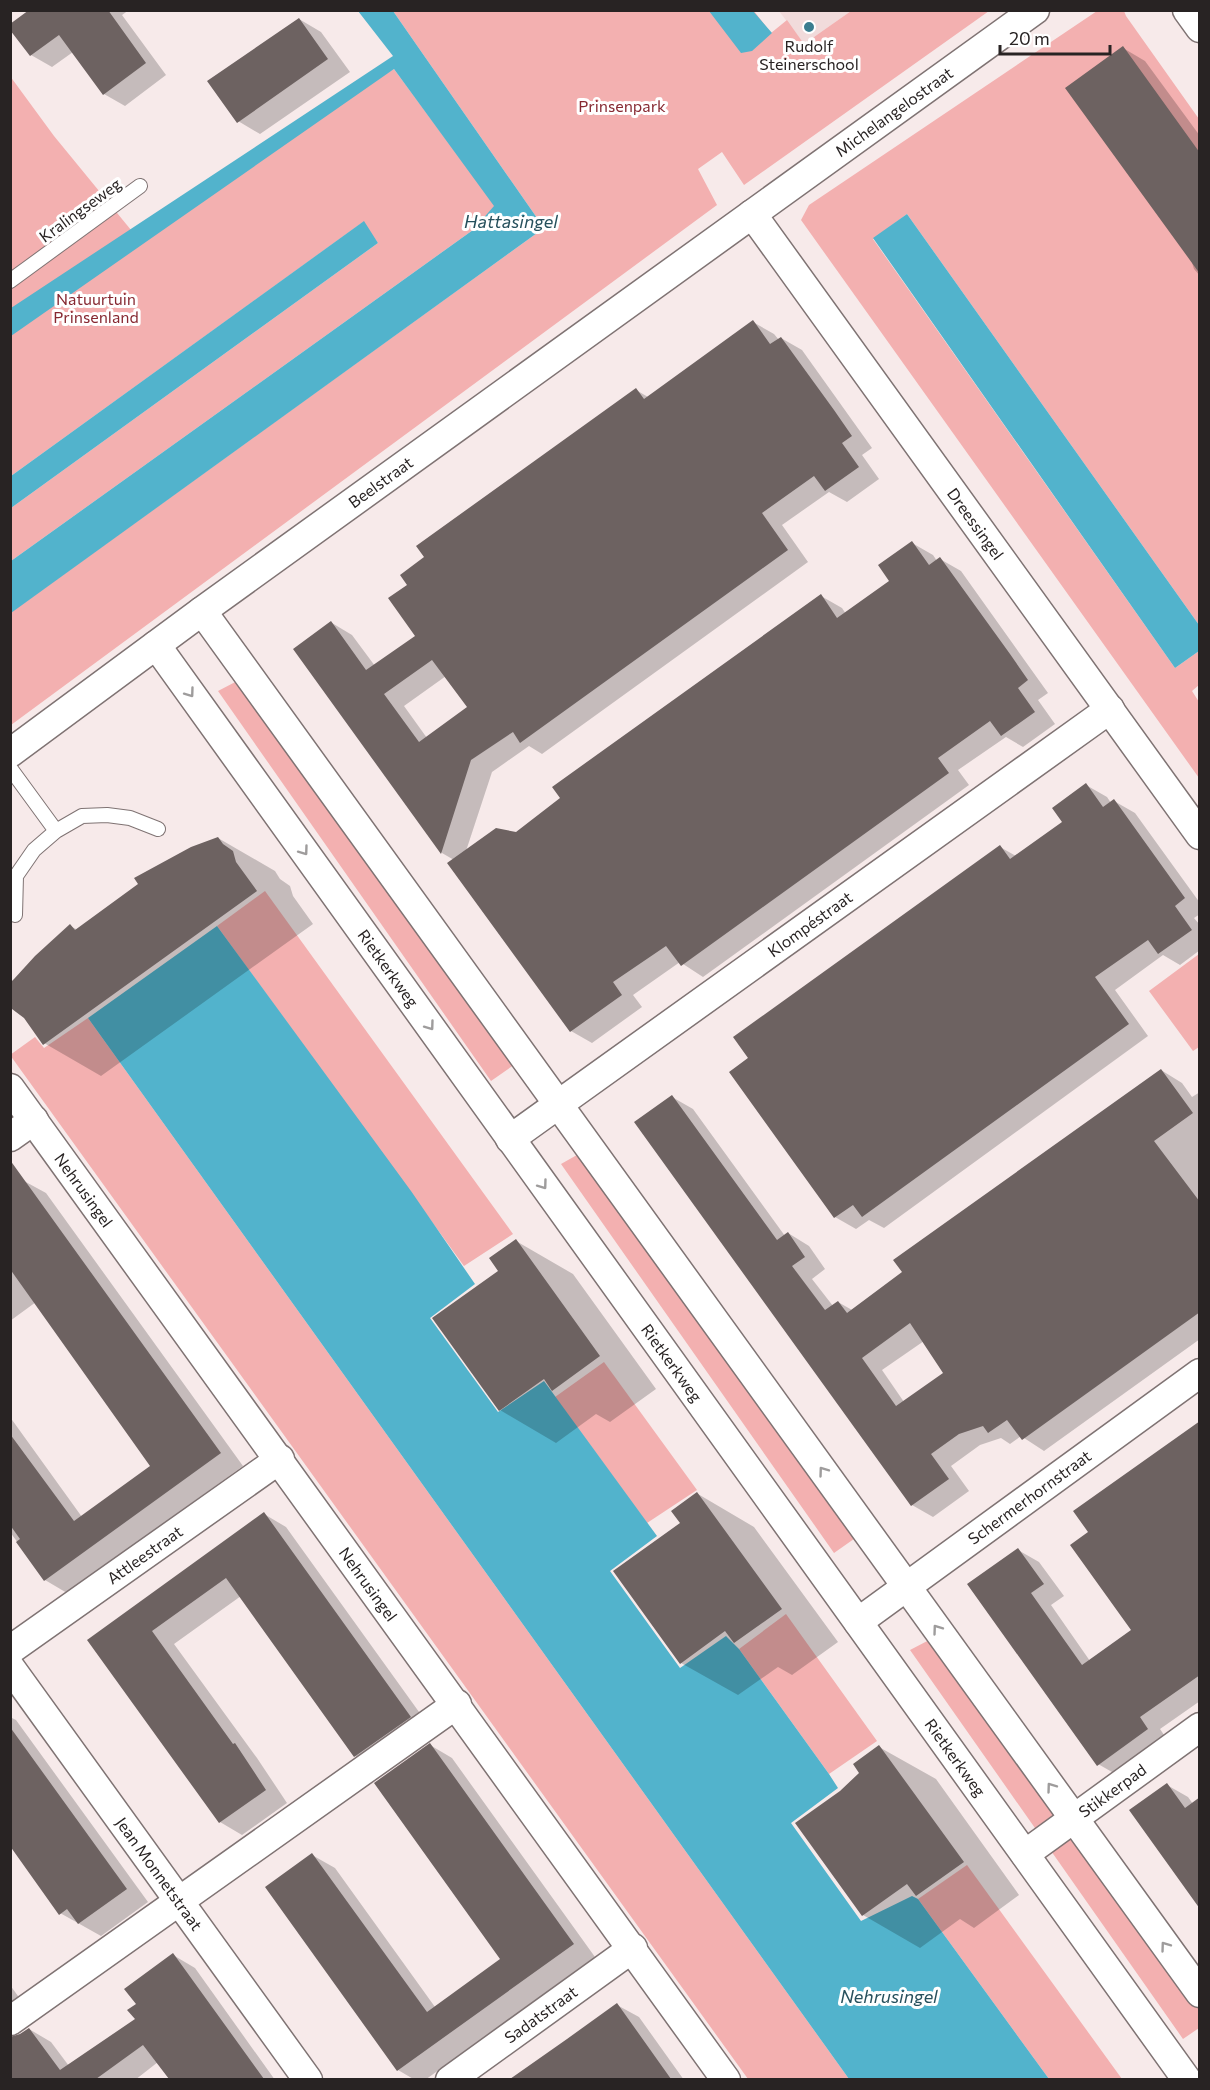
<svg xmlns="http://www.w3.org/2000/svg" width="1210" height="2090" font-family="Commissioner,sans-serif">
<rect width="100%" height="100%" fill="#f7eaea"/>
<!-- built -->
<path fill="#f1dbdb" d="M 779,11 L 851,11 L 804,44 Z"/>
<!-- green -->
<path fill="#f3b0b0" d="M 393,11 L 754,11 L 771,33 L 787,20 L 804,44 L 851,11 L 989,11 L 744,185 L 722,152 L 698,169 L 717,205 L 11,725 L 10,613 L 544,228 Z
M 1097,11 L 1124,11 L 1126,16 L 1199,119 L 1199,625 L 907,214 L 873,239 L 1175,668 L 1199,651 L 1199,685 L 1192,691 L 1199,702 L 1199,778 L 801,220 L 809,205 Z
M 394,69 L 495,206 L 473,230 L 11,561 L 11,508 L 378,243 L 363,222 L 11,476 L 10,76 L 54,136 L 131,230 Z
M 241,679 L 518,1062 L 491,1081 L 218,691 Z
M 265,891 L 513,1234 L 464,1266 L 217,926 Z
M 1199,954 L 1199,1047 L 1193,1051 L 1149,991 Z
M 88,1018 L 849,2079 L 748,2079 L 10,1055 L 35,1037 L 44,1048 Z
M 584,1151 L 861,1534 L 834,1553 L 561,1164 Z
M 604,1362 L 697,1490 L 647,1523 L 555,1397 Z
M 786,1614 L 877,1741 L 829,1774 L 739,1649 Z
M 933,1638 L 1199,2006 L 1199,2028 L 1183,2039 L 910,1650 Z
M 967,1865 L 1122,2079 L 1049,2079 L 918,1899 Z"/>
<!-- water -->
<path fill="#52b3cc" d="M 358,11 L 393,11 L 544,228 L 11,613 L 11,561 L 473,230 L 494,206 L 394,69 L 11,336 L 11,308 L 393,56 Z
M 709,11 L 753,11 L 772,33 L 752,51 L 741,53 Z
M 907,214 L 1199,625 L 1199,651 L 1175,668 L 873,238 Z
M 364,221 L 378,243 L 11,508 L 11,476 Z
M 217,926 L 411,1191 L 475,1284 L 430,1318 L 498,1412 L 544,1381 L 657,1536 L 610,1571 L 680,1668 L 726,1636 L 739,1649 L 829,1774 L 838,1788 L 791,1823 L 861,1921 L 912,1896 L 918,1899 L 1049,2079 L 849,2079 L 88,1018 Z"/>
<!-- shadow -->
<path fill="#0003" fill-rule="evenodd" d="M 32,10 L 129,10 L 122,15 L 166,75 L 125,106 L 104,94 L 73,52 L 52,67 L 31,55 Z
M 299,19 L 321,32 L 350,72 L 260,134 L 238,121 Z
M 1123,48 L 1145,61 L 1200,136 L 1200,276 L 1194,269 Z
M 753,322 L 774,334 L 779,340 L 781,338 L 802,350 L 872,448 L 862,455 L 879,479 L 847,502 L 829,492 L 782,525 L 808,562 L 542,754 L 529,746 L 492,772 L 466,851 L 517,834 L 821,596 L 842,608 L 846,614 L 892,582 L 912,543 L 933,555 L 937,561 L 940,559 L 961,571 L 1048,693 L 1038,700 L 1055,724 L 1023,747 L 1006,737 L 958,770 L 969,785 L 703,977 L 680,962 L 633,995 L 642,1007 L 592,1043 L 571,1031 L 450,863 L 454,860 L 442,853 L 295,649 L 332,623 L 352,635 L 375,666 L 417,636 L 409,585 L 636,390 L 648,397 ZM 446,676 L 469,708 L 427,738 L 404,706 Z
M 1086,785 L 1107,797 L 1111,803 L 1114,801 L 1135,813 L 1200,903 L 1200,914 L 1194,918 L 1200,925 L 1200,950 L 1180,965 L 1163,955 L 1115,990 L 1148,1036 L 884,1228 L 869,1220 L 856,1229 L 835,1217 L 731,1072 L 1000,847 L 1016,856 L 1064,822 Z
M 218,838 L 275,871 L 280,879 L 290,886 L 293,896 L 313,924 L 101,1076 L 44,1043 L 10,997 L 10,985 L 70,926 L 78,930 Z
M 1161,1070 L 1182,1083 L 1192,1097 L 1200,1092 L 1200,1339 L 1044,1451 L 1021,1436 L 1010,1444 L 1001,1438 L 980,1445 L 951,1466 L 969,1491 L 933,1517 L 912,1505 L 672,1097 L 693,1109 L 785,1236 L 788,1233 L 809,1246 L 825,1269 L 812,1279 L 833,1306 L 838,1302 L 852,1310 L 904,1272 ZM 924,1341 L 945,1373 L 904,1402 L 882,1370 Z
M 24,1181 L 46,1193 L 243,1466 L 67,1593 L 45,1580 L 10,1532 L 10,1417 L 82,1517 L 152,1467 L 36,1302 L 10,1321 L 10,1190 Z
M 516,1241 L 573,1274 L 656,1389 L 610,1422 L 596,1414 L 556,1443 L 500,1410 L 500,1271 Z
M 1200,1422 L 1200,1701 L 1160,1729 L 1168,1741 L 1119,1776 L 1098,1764 L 969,1585 L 1018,1550 L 1039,1562 L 1064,1596 L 1051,1605 L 1090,1661 L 1133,1630 L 1090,1532 Z
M 698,1494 L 754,1527 L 838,1642 L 792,1675 L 778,1667 L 738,1695 L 681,1663 L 682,1523 Z
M 264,1514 L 286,1527 L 432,1730 L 377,1768 L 355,1756 L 241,1596 L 174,1644 L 257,1758 L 287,1803 L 242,1835 L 220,1822 L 89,1640 Z
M 10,1717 L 16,1720 L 148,1902 L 101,1936 L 60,1913 L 10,1843 Z
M 430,1745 L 452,1758 L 595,1957 L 425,2080 L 415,2080 L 398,2070 L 312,1855 L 335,1868 L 435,2007 L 502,1959 Z
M 879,1747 L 936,1779 L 1019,1895 L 974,1928 L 960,1919 L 920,1948 L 863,1915 L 841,1792 L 861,1773 Z
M 1167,1785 L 1188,1797 L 1193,1804 L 1200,1905 Z
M 173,1955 L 195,1968 L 275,2080 L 171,2080 L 158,2062 L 135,2080 L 10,2080 L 10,1985 L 31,2014 L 16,2027 L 15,2037 L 29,2029 L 51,2042 L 69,2066 L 137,2019 L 138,2004 Z
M 617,2005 L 639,2017 L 684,2080 L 512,2080 Z"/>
<!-- building -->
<path fill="#6d6261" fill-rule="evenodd" d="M 29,10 L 108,10 L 146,63 L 103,95 L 59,35 L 30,56 L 10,30 L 10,24 Z
M 299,18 L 328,59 L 237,123 L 207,81 Z
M 1123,46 L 1200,153 L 1200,274 L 1065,88 Z
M 753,320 L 770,344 L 781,337 L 834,410 L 852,436 L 842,443 L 859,467 L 825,491 L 814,476 L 762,513 L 788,550 L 520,743 L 513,732 L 471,760 L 441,854 L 293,649 L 331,621 L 366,670 L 415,636 L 388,598 L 407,585 L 400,575 L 424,557 L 416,546 L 636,388 L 644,399 ZM 432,660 L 467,707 L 419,742 L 384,694 Z
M 912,541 L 929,565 L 940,557 L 1010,654 L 1028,680 L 1018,688 L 1035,712 L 1001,736 L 990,721 L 938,758 L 949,773 L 681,966 L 666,946 L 613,982 L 622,995 L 570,1032 L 447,863 L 496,828 L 516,832 L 560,798 L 552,787 L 821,594 L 837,618 L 889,581 L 878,565 Z
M 1086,783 L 1103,807 L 1114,799 L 1185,898 L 1175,906 L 1192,930 L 1158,954 L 1148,940 L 1095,977 L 1129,1024 L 862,1217 L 853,1205 L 834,1218 L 729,1072 L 748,1058 L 733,1037 L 1000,845 L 1010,859 L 1062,822 L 1052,808 Z
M 218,837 L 223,844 L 233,851 L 236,862 L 257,891 L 43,1045 L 24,1018 L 12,1009 L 10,983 L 14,979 L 35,956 L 70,924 L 75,930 L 138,884 L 134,878 L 191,847 Z
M 1161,1069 L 1193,1113 L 1154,1141 L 1200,1202 L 1200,1312 L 1022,1440 L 1007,1420 L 988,1433 L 983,1426 L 959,1434 L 931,1454 L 949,1479 L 911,1506 L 634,1122 L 672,1095 L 777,1240 L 788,1232 L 805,1257 L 792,1266 L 825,1310 L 838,1301 L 847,1313 L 902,1272 L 893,1260 ZM 910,1323 L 943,1373 L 896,1406 L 862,1358 Z
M 10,1160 L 221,1453 L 44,1581 L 16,1542 L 20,1539 L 10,1525 L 10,1434 L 74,1521 L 150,1466 L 10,1269 Z
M 516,1239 L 600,1356 L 552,1391 L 544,1379 L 499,1411 L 432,1318 L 498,1271 L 489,1258 Z
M 1200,1421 L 1200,1675 L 1140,1717 L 1148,1729 L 1097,1766 L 967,1584 L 1018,1548 L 1044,1584 L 1031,1593 L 1082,1665 L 1131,1630 L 1070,1545 L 1088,1532 L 1073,1511 Z
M 697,1492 L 782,1609 L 734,1643 L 725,1631 L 680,1664 L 613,1571 L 680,1523 L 671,1511 Z
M 264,1512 L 411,1717 L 354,1757 L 226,1578 L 152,1631 L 233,1744 L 235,1743 L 266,1790 L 219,1823 L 87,1640 Z
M 10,1727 L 127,1889 L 78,1924 L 67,1909 L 59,1915 L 10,1846 Z
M 430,1743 L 574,1944 L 397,2071 L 265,1887 L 312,1853 L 427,2012 L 500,1959 L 374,1783 Z
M 879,1745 L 964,1862 L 916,1896 L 907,1884 L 862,1916 L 795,1823 L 840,1791 L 859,1773 L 853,1764 Z
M 1167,1783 L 1185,1808 L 1200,1797 L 1200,1909 L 1129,1810 Z
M 173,1953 L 264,2079 L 169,2079 L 143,2045 L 96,2079 L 10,2079 L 10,2037 L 20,2034 L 29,2028 L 60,2070 L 135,2019 L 127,2010 L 136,2004 L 124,1989 Z
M 617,2003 L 671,2079 L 510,2079 L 567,2039 Z"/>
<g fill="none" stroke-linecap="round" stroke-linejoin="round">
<defs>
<path id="lane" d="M 10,281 L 140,186
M 10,768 L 56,831
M 15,915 L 16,876 L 34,850 L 56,831 L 82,816 L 107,815 L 130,818 L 158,829"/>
<g id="street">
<path d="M 1187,10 L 1200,28"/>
<path id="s1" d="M 752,214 L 1200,835"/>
<path d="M 202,611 L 1200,1993"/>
<path id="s2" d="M 156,645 L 1187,2080"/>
<path id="s3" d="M 10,753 L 202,611 L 1035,10"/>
<path id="s4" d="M 10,1088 L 726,2080"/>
<path d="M 10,1137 L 34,1120"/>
<path id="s5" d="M 510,1139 L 1110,709"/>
<path id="s6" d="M 858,1622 L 1200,1373"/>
<path id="s7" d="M 10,1650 L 280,1459"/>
<path id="s8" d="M 10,1667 L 308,2080"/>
<path id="s9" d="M 1025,1854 L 1200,1727"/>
<path d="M 10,2021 L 457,1704"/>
<path id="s10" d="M 450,2080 L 633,1948"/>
</g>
</defs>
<!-- lane casing -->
<use href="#lane" stroke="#7f7373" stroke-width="16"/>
<!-- street casing -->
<use href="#street" stroke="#7f7373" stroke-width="31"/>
<!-- lane -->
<use href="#lane" stroke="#fff" stroke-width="14"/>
<!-- street -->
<use href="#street" stroke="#fff" stroke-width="28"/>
</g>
<!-- one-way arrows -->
<defs><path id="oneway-chevron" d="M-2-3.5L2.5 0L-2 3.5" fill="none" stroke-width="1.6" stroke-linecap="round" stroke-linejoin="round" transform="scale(1.5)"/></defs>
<g stroke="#9e9c9c">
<use href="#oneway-chevron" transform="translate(190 693) rotate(54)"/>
<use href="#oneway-chevron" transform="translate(304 851) rotate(54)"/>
<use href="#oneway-chevron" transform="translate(430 1026) rotate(54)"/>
<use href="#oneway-chevron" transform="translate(543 1185) rotate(54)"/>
<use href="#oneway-chevron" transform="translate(823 1471) rotate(-126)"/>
<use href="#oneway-chevron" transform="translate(937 1629) rotate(-126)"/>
<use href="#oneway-chevron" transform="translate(1051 1787) rotate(-126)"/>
<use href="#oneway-chevron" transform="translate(1165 1946) rotate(-126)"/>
</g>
<!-- markers -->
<circle fill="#3b7d8f" stroke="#fff" stroke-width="2" cx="809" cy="27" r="6"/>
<g text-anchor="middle" stroke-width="6" stroke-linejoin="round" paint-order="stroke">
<!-- poi labels -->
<g font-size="16" fill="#282323" stroke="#fff">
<text x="809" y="52">Rudolf<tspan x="809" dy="18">Steinerschool</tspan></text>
</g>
<!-- park labels -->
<g font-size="16" fill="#862831" stroke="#fff">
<text x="622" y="112">Prinsenpark</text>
<text x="96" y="305">Natuurtuin<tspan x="96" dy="18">Prinsenland</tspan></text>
</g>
<!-- street labels -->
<g font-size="16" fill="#282323" stroke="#fff">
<text dy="6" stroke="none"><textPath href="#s3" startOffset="1092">Michelangelostraat</textPath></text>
<text transform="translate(80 210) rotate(-36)" y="6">Kralingseweg</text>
<text dy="6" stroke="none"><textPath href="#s3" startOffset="459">Beelstraat</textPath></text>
<text dy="6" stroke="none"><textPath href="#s1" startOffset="382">Dreessingel</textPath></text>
<text dy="6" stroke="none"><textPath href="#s5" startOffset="369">Klompéstraat</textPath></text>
<text dy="6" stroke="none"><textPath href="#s2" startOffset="398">Rietkerkweg</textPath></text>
<text dy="6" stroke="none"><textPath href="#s4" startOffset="126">Nehrusingel</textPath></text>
<text dy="6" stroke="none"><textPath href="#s2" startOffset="884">Rietkerkweg</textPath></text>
<text dy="6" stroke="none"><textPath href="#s6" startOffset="212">Schermerhornstraat</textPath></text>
<text dy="6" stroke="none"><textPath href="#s7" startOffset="165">Attleestraat</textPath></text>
<text dy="6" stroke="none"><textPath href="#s4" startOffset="612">Nehrusingel</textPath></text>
<text dy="6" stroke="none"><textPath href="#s2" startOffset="1370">Rietkerkweg</textPath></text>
<text dy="6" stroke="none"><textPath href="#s9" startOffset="108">Stikkerpad</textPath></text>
<text dy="6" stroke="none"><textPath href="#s8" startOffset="255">Jean Monnetstraat</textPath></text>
<text dy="6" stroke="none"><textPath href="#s10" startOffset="112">Sadatstraat</textPath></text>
</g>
<!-- water labels -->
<g font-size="18" font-style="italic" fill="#26505c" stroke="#fff">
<text x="511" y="228">Hattasingel</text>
<text x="889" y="2003">Nehrusingel</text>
</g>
</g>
<!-- border -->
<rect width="1210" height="2090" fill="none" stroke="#282323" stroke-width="24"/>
<!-- scale -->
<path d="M1000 45v9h110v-9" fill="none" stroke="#282323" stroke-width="3"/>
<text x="1009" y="45" font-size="18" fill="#282323" stroke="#ffffff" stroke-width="4.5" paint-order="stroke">20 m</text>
</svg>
